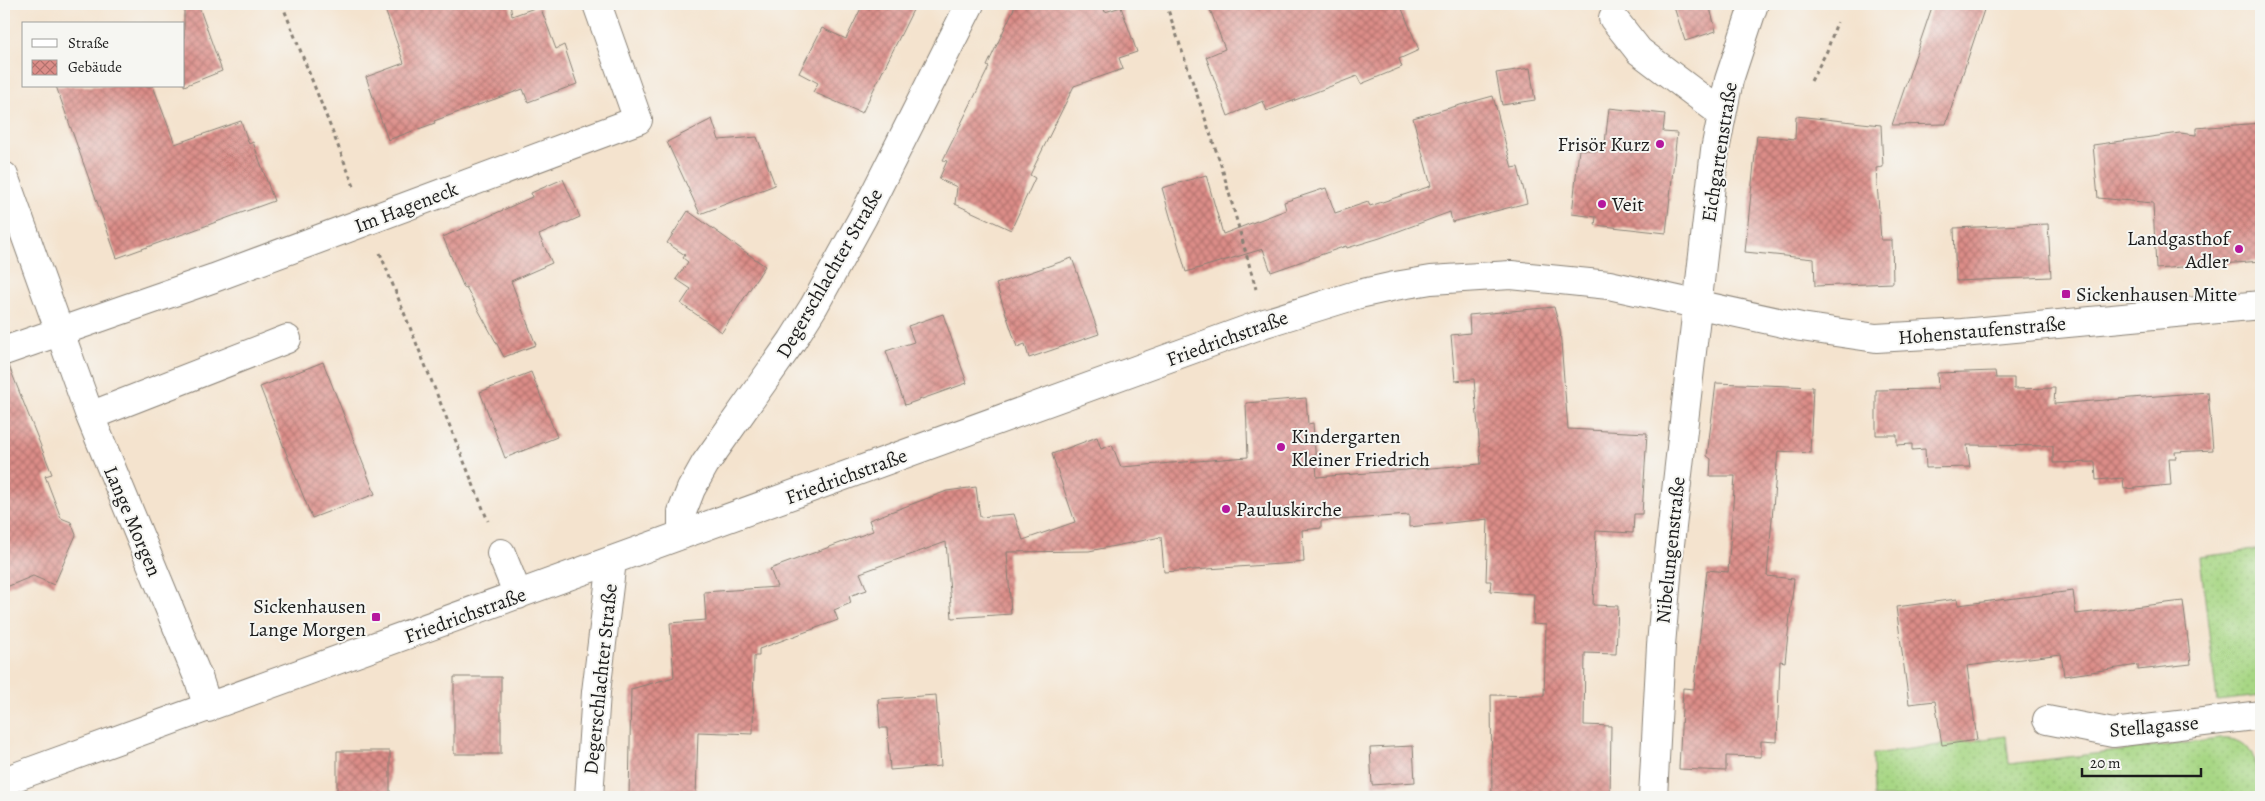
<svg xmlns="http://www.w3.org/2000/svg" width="2265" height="801" font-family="Alegreya,serif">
<defs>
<pattern id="grass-dots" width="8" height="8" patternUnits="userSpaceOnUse" patternTransform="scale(1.25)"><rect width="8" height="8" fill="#a8d785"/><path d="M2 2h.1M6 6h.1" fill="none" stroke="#90b872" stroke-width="1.8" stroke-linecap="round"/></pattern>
<pattern id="building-cross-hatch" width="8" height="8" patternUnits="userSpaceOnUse" patternTransform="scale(1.25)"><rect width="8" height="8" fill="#dc8d88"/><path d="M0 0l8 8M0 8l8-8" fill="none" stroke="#b2726e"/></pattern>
</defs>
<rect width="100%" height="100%" fill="#f6f6f2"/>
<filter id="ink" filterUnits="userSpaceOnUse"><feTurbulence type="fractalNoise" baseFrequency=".02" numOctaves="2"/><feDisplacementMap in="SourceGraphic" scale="10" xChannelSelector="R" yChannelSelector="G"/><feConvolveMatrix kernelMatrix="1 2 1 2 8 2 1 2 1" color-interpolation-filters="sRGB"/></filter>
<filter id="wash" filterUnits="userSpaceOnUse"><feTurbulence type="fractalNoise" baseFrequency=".0096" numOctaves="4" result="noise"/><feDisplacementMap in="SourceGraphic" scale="20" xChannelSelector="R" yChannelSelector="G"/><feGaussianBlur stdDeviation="1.12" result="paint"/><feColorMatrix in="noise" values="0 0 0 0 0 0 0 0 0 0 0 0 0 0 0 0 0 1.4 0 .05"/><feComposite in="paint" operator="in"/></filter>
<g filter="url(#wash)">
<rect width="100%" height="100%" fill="#f4e3ce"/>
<!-- grass -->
<path fill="url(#grass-dots)" stroke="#627a50" d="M 2261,549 L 2261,696 L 2217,701 L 2200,557 Z
M 2006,736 L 2009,764 L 2220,739 C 2258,736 2256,769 2259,797 L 1874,797 L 1873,754 Z"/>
<g id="blocks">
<!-- building -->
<path fill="url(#building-cross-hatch)" d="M 184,4 L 198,4 L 222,71 L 184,86 Z
M 383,4 L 510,4 L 512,16 L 540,6 L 556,49 L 564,45 L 577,84 L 528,102 L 523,89 L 434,121 L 435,123 L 388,140 L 366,77 L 404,63 Z
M 863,4 L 916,4 L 862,113 L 813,92 L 818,83 L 799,73 L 822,28 L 846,39 Z
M 1016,4 L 1102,4 L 1105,12 L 1121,7 L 1137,52 L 1119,58 L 1123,69 L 1074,86 L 1030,175 L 1035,178 L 1011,230 L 955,204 L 957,187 L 939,179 L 947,161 L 943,160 L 989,67 L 987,66 Z
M 1208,4 L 1400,4 L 1419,50 L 1399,59 L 1402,67 L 1361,84 L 1357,76 L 1267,111 L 1263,101 L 1228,116 L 1206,57 L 1225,49 Z
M 1673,4 L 1709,4 L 1716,31 L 1685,41 Z
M 1933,4 L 1964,4 L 1984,10 L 1946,124 L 1892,125 Z
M 1530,68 L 1535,100 L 1502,105 L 1496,73 Z
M 56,86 L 153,86 L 175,144 L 241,121 L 249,144 L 253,142 L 274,201 L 117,258 Z
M 1493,96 L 1512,168 L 1518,167 L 1527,203 L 1452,222 L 1450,212 L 1380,238 L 1347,248 L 1346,246 L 1271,272 L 1263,249 L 1186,272 L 1162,188 L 1206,175 L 1223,234 L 1286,210 L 1284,202 L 1326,188 L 1335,213 L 1368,202 L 1370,206 L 1431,186 L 1413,118 Z
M 1609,108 L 1665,114 L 1663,132 L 1677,133 L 1666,233 L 1595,225 L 1596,217 L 1572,214 L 1579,149 L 1604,152 Z
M 1796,116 L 1881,125 L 1883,167 L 1876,168 L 1881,240 L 1892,240 L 1893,283 L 1815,286 L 1814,259 L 1745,252 L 1757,135 L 1795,139 Z
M 712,119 L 719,140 L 757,137 L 775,185 L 700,214 L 667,142 Z
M 2261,123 L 2261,261 L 2156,269 L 2153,203 L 2098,198 L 2093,145 L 2180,133 L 2196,135 L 2196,128 Z
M 563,179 L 580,217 L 539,235 L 552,263 L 511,281 L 536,345 L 504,357 L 466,287 L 464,288 L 443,237 L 532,197 L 531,193 Z
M 688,211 L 765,266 L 722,332 L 681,304 L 691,289 L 676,279 L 688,262 L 683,258 L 685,255 L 667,243 Z
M 2048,224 L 2051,277 L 1956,281 L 1954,228 Z
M 1072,258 L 1099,334 L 1029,358 L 1025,344 L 1017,347 L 996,284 Z
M 1554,307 L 1560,330 L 1568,429 L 1647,433 L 1642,514 L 1634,514 L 1633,533 L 1596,531 L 1593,605 L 1618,606 L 1616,654 L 1585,653 L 1584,725 L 1611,726 L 1610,797 L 1492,797 L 1491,695 L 1544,696 L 1546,625 L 1533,624 L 1534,594 L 1490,591 L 1491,581 L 1486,581 L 1488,519 L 1409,527 L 1409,515 L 1321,521 L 1321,528 L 1302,530 L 1304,562 L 1295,563 L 1164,572 L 1161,537 L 1089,551 L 1007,552 L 1011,614 L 952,618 L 946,542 L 860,573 L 867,590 L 849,596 L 851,603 L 834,610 L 838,620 L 759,649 L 759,656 L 754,656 L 753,734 L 698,732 L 696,797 L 629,797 L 631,689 L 674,677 L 670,623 L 706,620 L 704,592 L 777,587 L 770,569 L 873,531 L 869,520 L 947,491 L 976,487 L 980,517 L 1014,514 L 1023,540 L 1075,522 L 1052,454 L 1097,437 L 1101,449 L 1112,445 L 1121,467 L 1248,457 L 1246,403 L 1306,398 L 1308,424 L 1313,423 L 1317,477 L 1481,464 L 1474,379 L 1455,381 L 1451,335 L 1470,333 L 1469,315 Z
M 943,314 L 967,383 L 905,405 L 886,351 L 914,342 L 908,326 Z
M 323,362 L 375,494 L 312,518 L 260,387 Z
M 4,366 L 9,366 L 52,474 L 45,476 L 61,518 L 71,522 L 76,535 L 54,585 L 33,576 L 4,588 Z
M 1995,371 L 1996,378 L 2014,378 L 2014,389 L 2055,388 L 2054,404 L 2208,392 L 2213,450 L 2175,452 L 2176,458 L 2169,458 L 2171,485 L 2124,489 L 2123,478 L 2096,480 L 2095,462 L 2053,463 L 2053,446 L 1967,445 L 1970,467 L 1926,468 L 1925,449 L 1912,450 L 1912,444 L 1897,445 L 1897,435 L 1876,435 L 1876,390 L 1938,389 L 1937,373 Z
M 531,372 L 557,437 L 505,458 L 480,392 Z
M 1716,383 L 1813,387 L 1810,453 L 1778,451 L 1767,576 L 1794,579 L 1785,662 L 1780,661 L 1777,742 L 1761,741 L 1761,757 L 1726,756 L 1726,771 L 1679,769 L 1683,688 L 1694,689 L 1707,570 L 1728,572 L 1735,476 L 1710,476 L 1711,459 L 1707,456 Z
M 2073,591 L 2076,614 L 2183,601 L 2191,664 L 2138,670 L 2138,665 L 2064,676 L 2061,654 L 1967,666 L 1977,740 L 1942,745 L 1935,701 L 1909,704 L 1896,607 L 1957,599 L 1958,605 Z
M 454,677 L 501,677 L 501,754 L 454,754 Z
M 936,695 L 941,766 L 890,770 L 887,728 L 880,728 L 878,699 Z
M 1413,746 L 1415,782 L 1372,785 L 1370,748 Z
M 337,751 L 390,751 L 390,797 L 337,797 Z"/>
</g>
</g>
<g filter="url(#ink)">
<use href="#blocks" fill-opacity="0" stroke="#888075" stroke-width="1"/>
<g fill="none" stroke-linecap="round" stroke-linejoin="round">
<defs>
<path id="minor" d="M 1613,18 L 1639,51 L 1721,113
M 4,176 L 90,416 L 199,680 L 208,708
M 4,351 L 214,278 L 638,120 L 597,4
M 90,416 L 287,339
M 682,535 L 682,512 L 691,489 L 705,464 L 792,341 L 814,306 L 863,217 L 970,4
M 501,553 L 518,595
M 2047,720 L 2113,733 L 2261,715
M 4,781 L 1265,323 L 1359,294 L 1395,286 L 1431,280 L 1511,275 L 1609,285 L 1801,327 L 1876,338 L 1962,333 L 2261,305
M 589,797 L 596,692 L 612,561
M 1653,797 L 1661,645 L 1669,553 L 1715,150 L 1729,80 L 1754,4"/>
</defs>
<!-- minor casing -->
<use href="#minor" stroke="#888075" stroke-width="30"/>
<!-- path -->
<path stroke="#888075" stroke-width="3" stroke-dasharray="4 4" stroke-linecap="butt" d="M 282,4 L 355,189
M 1166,4 L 1222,168 L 1256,289
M 1811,81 L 1827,51 L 1837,22
M 380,253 L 488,521"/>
<!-- minor -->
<use href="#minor" stroke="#fff" stroke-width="28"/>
</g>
</g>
<!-- markers -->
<g fill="#b5179e" stroke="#f6f6f2" stroke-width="2">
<circle cx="1660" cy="144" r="5"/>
<circle cx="1602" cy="204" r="5"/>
<circle cx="2239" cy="249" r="5"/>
<rect x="2061" y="289" width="10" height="10" rx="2.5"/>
<circle cx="1281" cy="447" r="5"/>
<circle cx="1226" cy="509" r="5"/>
<rect x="371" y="612" width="10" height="10" rx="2.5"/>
</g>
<g text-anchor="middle" stroke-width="4" stroke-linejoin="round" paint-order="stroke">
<!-- poi labels -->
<g font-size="20" fill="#1c1c1c" stroke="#f6f6f2" text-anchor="start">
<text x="1650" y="151" text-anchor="end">Frisör Kurz</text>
<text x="1612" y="211">Veit</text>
<text x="2229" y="245" text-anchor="end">Landgasthof<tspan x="2229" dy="23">Adler</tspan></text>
<text x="2076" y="301">Sickenhausen Mitte</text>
<text x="1291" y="443">Kindergarten<tspan x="1291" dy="23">Kleiner Friedrich</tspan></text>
<text x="1236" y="516">Pauluskirche</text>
<text x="366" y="613" text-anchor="end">Sickenhausen<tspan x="366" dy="23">Lange Morgen</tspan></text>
</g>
<!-- street labels -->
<g font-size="20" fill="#1c1c1c" stroke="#f6f6f2">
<text transform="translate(1719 152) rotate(-81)" y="7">Eichgartenstraße</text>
<text transform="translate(406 207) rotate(-21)" y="7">Im Hageneck</text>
<text transform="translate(829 273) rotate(-60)" y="7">Degerschlachter Straße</text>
<text transform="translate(1982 330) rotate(-5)" y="7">Hohenstaufenstraße</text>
<text transform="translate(1227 338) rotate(-20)" y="7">Friedrichstraße</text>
<text transform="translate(846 476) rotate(-20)" y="7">Friedrichstraße</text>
<text transform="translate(133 521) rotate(67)" y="7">Lange Morgen</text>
<text transform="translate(1670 550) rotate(-84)" y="7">Nibelungenstraße</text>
<text transform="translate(465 615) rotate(-20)" y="7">Friedrichstraße</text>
<text transform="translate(600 679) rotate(-84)" y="7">Degerschlachter Straße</text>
<text transform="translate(2154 726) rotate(-5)" y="7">Stellagasse</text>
</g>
</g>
<!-- margin -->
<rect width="2265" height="801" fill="none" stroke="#f6f6f2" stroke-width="20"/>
<!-- legend -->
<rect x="22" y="22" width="162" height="65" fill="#f6f6f2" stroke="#9f9f9c"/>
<rect x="32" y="39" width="25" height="8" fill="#ffffff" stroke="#9f9f9c"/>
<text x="68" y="48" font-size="15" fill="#1c1c1c">Straße</text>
<rect x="32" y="60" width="25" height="15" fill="url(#building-cross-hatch)" stroke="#9f9f9c"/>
<text x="68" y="72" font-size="15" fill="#1c1c1c">Gebäude</text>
<!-- scale -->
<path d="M2082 768v8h119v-8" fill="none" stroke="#1c1c1c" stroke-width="2.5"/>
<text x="2090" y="768" font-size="15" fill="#1c1c1c" stroke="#f6f6f2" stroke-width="4" paint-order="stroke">20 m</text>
</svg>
